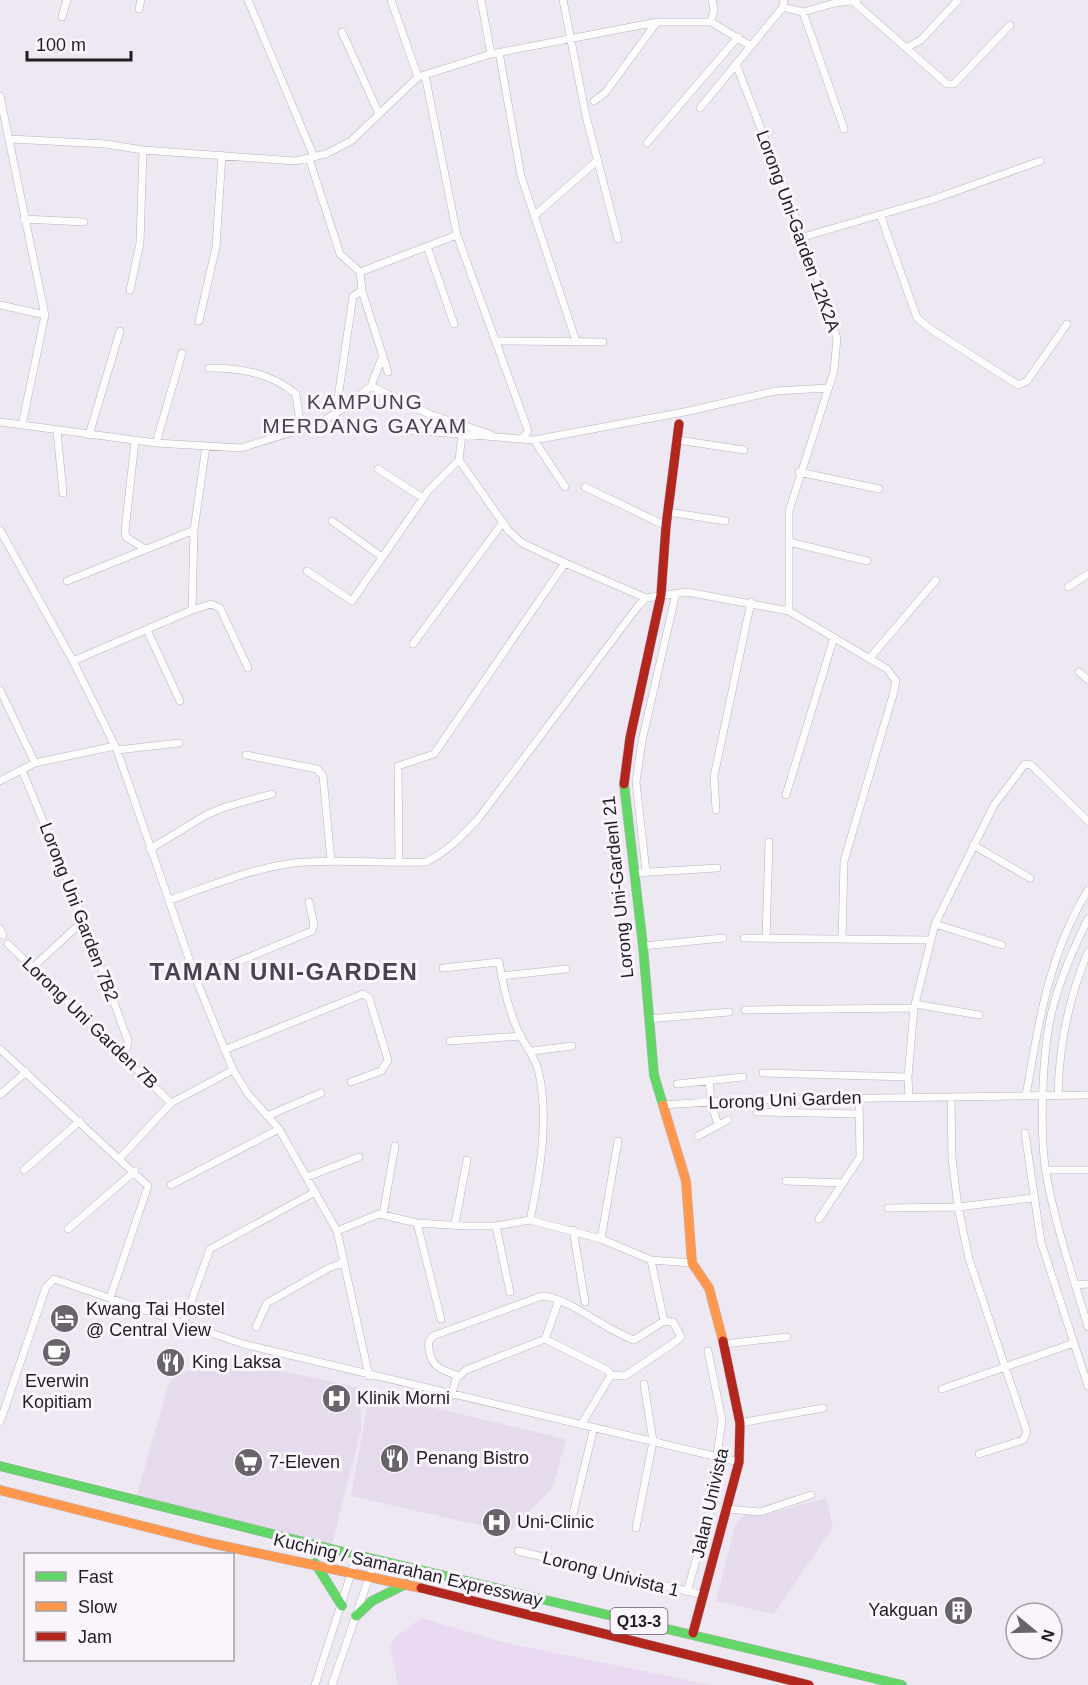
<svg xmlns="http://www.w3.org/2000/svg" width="1088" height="1685" font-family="Arial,sans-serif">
<rect width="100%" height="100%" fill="#eee8f2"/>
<!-- built -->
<path fill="#e6dbec" d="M 219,1357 L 360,1388 L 361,1430 L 332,1545 L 136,1497 L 170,1380 Z
M 370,1393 L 566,1439 L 552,1489 L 509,1532 L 351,1496 Z
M 826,1498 L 833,1527 L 774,1614 L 716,1601 L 735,1525 L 748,1512 L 760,1516 Z"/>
<!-- green -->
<path fill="#e9daf2" d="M 421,1618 L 502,1642 L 712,1685 L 398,1685 L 390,1647 L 395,1637 Z"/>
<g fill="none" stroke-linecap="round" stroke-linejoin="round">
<defs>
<path id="street" d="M 248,0 L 314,157
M 391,0 L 418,77
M 481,0 L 491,54
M 563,0 L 586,116 L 618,239
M 854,2 L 947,84 L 954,84 L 1010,25
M 783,7 L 803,12 L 835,3 L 857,0
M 139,9 L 141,0
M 803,12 L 844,129
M 62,17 L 67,0
M 711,22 L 714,10 L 712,0
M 342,32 L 379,114
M 906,48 L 921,40 L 958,0
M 499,52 L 521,176 L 576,341
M 736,64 L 803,237 L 837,338 L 834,371 L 789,511 L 789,611
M 425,75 L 457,235 L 526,425 L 528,431 L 523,438
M 0,96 L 45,315 L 22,425
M 594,101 L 605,93 L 657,22
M 700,108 L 783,7 L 784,0
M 10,139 L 106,144 L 143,150 L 295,161 L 326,154 L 351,141 L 418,77 L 491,54 L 657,22 L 711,22 L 751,46
M 647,143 L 738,37
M 309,158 L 340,254 L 360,272
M 880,214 L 917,318 L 932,330 L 1018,385 L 1027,381 L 1067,324
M 534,216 L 598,160
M 24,219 L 84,222
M 803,237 L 934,199 L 1040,161
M 427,246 L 454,324
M 360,272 L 362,291 L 388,372
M 360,272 L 457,235
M 130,290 L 140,243 L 143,150
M 0,305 L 45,315
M 199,321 L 216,247 L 222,155
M 497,341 L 603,342
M 209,368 C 241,368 271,373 296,394 L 301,430
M 371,386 L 429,414 L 490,434
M 338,398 L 353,296 L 362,291
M 0,422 L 156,443 L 241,448 L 318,424 L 346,407 L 371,386 L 383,355
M 407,430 L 534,440 L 689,411 L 775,391 L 828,388
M 57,431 L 63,493
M 89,435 L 120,331
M 534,440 L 565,487
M 678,440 L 744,450
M 135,441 L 125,531 L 126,537 L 145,549
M 156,443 L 182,353
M 459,460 L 508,530 L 522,543 L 565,563 L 646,598 L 687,592 L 789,611 L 887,669 L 896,681 L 893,695 L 844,861 L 842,940
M 378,469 L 423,498
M 799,472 L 879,489
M 585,487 L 666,526
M 668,512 L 725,521
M 332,521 L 382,557
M 0,530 L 73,661 L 117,750 L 196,979 L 233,1070 L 248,1094 L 279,1129 L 337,1231 L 369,1376
M 789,542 L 867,561
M 307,571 L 352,601 L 428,491 L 459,460 L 462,434
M 67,581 L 194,530
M 1068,587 L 1088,574
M 192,610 L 194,530 L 206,446
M 147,630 L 180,701
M 413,644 L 503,522
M 869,659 L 936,580
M 73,661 L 192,610 L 211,604 L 220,608 L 248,668
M 1079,672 L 1088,680
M 0,690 L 35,763
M 117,750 L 179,743
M 246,755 L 317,769 L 323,776 L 331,861
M 22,770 L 84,920 L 128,1041 L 125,1056
M 0,781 L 35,763 L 115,746
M 786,795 L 834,637
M 716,810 L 714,776 L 751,602
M 973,845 L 1030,878
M 150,849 L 206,815 L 225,807 L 272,794
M 399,862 L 398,766 L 434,754 L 565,563
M 646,872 L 636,782 L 642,741 L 676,593
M 634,873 L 717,868
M 170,900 C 210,886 250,869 293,863 C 337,858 381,864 426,862 C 447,852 462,836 478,819 L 638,606 L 646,598
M 1088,919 C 1075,945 1063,972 1055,1000 C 1042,1041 1039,1130 1046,1173 C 1055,1225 1073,1276 1088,1327
M 935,924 L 1002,945
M 0,929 L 3,935
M 744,938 L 930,940
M 766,939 L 769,842
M 8,944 L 171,1103
M 643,946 L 723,938
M 32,968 L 84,920
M 443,968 L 499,962 C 503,985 510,1016 521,1037 C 528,1049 536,1059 539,1073 C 549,1121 540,1173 530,1220
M 501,976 L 566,969
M 196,979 L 312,931 L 314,925 L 309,902
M 915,1004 L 979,1015
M 745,1010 L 914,1008
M 648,1019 L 729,1012
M 450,1041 L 521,1036
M 0,1049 L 148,1186 L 110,1298
M 224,1050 L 363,994 L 369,998 L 388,1060 L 381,1071 L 351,1082
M 532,1051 L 572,1046
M 763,1073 L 908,1077
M 709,1080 L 711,1102 L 718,1125
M 677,1084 L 743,1077
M 0,1095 L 26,1072
M 1058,1095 C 1059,1047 1069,997 1088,952
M 1026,1096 C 1038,1025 1049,953 1088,890
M 909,1098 L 908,1077 L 914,1008 L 935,924 L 994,805 L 1025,764 L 1031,765 L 1088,821
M 951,1098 L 952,1158 L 958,1207 L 969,1259 L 1027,1432 L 1023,1440 L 979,1454
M 662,1105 L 740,1100 L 1088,1095
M 757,1112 L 858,1114
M 267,1116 L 321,1093
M 1025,1133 L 1041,1242 L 1088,1386
M 698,1136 L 728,1120
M 120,1158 L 171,1103 L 233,1070
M 24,1170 L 80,1121
M 1046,1170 L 1088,1170
M 307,1177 L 359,1157
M 786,1181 L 843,1183
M 171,1185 L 279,1129
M 888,1208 L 958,1207 L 1032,1198
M 383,1214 L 395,1146
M 819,1219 L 860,1157 L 859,1098
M 417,1223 L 441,1319
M 455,1224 L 467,1160
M 496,1226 L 510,1292
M 68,1229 L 135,1171
M 573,1230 L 585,1302
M 337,1231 L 379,1214 L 417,1223 L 466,1226 L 496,1226 L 530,1220 L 601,1239 L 651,1260 L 692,1263
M 601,1239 L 618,1141
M 651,1260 L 664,1321
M 1076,1285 L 1088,1284
M 183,1324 L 210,1249 L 315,1192
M 256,1327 L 267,1303 L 329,1268 L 343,1263
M 545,1339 L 559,1300
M 724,1344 L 787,1337
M 708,1351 L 722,1420 L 717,1456
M 459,1376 C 443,1370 431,1368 429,1349 C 428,1342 429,1340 433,1336 L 542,1296 C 566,1296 607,1331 634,1340 L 664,1321 L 673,1322 L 681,1337 L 675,1342 L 625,1376 L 611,1375
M 942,1389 L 1074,1343
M 451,1396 L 456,1379 L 466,1370 L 545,1339 L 607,1370 L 611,1375 L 581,1425
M 0,1422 L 46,1287 L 54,1279 L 243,1344 L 739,1462
M 740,1423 L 823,1408
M 728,1509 L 760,1512 L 811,1495
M 572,1518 L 594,1427
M 636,1528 L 653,1441 L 644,1384
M 518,1551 L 704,1595
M 687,1592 L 725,1458
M 315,1685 L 357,1555
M 332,1685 L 375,1560"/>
<path id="fast" d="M 624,784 L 643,946 L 654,1075 L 663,1105
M 0,1466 L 348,1553
M 357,1555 L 902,1685
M 315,1563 L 342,1606
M 356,1616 L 372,1601 L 406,1584"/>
<path id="slow" d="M 663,1105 L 686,1181 L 692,1263 L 709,1288 L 723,1341
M 0,1490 L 210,1543 L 421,1588"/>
<path id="jam" d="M 624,784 L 630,738 L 661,595 L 666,526 L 679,424
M 421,1588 L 809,1685
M 693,1633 L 739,1462 L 740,1423 L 723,1341"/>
</defs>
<!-- street casing -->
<use href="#street" stroke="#b8b4bb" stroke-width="8"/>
<!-- fast casing -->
<use href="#fast" stroke="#b8b4bb" stroke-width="10"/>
<!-- slow casing -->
<use href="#slow" stroke="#b8b4bb" stroke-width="10"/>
<!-- jam casing -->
<use href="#jam" stroke="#b8b4bb" stroke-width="10"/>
<!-- street -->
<use href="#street" stroke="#fcfcfd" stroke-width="7"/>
<!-- fast -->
<use href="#fast" stroke="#63d668" stroke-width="9"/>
<!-- slow -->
<use href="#slow" stroke="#ff974d" stroke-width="9"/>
<!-- jam -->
<use href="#jam" stroke="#b3261e" stroke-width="9"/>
</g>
<!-- icons -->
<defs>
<symbol id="hotel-disc" viewBox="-11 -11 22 22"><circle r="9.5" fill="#69646b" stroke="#faf4fd"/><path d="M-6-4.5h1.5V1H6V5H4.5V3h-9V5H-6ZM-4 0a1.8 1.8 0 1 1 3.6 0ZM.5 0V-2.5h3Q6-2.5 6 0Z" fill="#fff"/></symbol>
<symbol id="cafe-disc" viewBox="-11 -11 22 22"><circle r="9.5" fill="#69646b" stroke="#faf4fd"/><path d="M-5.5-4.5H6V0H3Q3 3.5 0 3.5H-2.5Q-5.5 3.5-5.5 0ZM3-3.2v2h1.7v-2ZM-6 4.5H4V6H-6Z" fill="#fff"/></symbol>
<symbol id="restaurant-disc" viewBox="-11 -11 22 22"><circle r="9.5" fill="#69646b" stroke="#faf4fd"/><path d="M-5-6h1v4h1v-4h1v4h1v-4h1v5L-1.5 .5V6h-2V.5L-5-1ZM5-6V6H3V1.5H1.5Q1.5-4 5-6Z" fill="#fff"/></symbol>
<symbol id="hospital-disc" viewBox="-11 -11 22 22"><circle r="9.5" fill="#69646b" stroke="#faf4fd"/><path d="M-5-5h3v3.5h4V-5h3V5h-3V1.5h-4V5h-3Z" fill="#fff"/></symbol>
<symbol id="supermarket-disc" viewBox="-11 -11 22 22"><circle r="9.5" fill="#69646b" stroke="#faf4fd"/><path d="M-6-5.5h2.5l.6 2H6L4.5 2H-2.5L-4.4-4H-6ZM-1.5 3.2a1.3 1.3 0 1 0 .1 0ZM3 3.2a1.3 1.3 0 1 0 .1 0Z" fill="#fff"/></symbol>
<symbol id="building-disc" viewBox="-11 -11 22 22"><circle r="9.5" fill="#69646b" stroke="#faf4fd"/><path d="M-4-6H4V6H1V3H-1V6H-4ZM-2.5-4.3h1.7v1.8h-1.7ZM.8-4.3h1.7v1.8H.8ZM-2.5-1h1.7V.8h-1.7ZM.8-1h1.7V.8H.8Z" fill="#fff"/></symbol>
</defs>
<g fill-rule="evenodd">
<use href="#hotel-disc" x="48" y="1302" width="33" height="33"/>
<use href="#cafe-disc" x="40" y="1336" width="33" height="33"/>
<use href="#restaurant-disc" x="154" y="1346" width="33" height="33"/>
<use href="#hospital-disc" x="320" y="1382" width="33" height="33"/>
<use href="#restaurant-disc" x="378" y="1442" width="33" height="33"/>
<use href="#supermarket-disc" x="232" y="1446" width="33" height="33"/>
<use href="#hospital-disc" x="480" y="1506" width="33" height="33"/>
<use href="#building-disc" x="942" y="1594" width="33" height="33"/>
</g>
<g text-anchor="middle" stroke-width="6" stroke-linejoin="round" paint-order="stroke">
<!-- shield labels -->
<rect fill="#faf4fd" stroke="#625e64" stroke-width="1.5" x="610.5" y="1608" width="57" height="26" rx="4.5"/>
<g font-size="16" font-weight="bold" fill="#211d23">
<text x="639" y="1627">Q13-3</text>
</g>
<!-- street labels -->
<g font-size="18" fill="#211d23" stroke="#faf4fd">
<text transform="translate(798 231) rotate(70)" y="6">Lorong Uni-Garden 12K2A</text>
<text transform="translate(618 887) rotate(-96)" y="6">Lorong Uni-Gardenl 21</text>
<text transform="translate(79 912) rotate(69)" y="6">Lorong Uni Garden 7B2</text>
<text transform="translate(90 1023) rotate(44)" y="6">Lorong Uni Garden 7B</text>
<text transform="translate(785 1100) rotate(-2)" y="6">Lorong Uni Garden</text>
<text transform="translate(710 1503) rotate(-77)" y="6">Jalan Univista</text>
<text transform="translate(408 1570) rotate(13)" y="6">Kuching / Samarahan Expressway</text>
<text transform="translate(611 1574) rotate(14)" y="6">Lorong Univista 1</text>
</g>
<!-- poi labels -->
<g font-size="18" fill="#211d23" stroke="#faf4fd" text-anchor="start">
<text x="86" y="1315">Kwang Tai Hostel<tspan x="86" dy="21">@ Central View</tspan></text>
<text x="192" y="1368">King Laksa</text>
<text x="57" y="1387" text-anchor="middle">Everwin<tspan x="57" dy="21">Kopitiam</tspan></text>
<text x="357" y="1404">Klinik Morni</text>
<text x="416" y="1464">Penang Bistro</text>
<text x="269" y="1468">7-Eleven</text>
<text x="517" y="1528">Uni-Clinic</text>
<text x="938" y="1616" text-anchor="end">Yakguan</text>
</g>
<!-- quarter labels -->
<g font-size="21" letter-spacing="1.5" fill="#4b424f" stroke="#faf4fd">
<text x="365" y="409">KAMPUNG<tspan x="365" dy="24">MERDANG GAYAM</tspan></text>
</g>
<!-- district labels -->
<g font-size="24" font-weight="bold" letter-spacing="1.5" fill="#4b424f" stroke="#faf4fd">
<text x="284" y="980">TAMAN UNI-GARDEN</text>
</g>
</g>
<!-- legend -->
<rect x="24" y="1553" width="210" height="108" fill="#faf4fd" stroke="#a39ea6" stroke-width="1.5"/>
<rect x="36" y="1572" width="30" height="9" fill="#63d668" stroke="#a39ea6" stroke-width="1.5"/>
<text x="78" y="1583" font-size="18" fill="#211d23">Fast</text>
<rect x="36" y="1602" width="30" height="9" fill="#ff974d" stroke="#a39ea6" stroke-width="1.5"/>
<text x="78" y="1613" font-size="18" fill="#211d23">Slow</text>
<rect x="36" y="1632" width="30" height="9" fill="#b3261e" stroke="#a39ea6" stroke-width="1.5"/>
<text x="78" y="1643" font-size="18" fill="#211d23">Jam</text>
<!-- north arrow -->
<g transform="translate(1034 1631) rotate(109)"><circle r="28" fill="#faf4fd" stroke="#a39ea6" stroke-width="1.5"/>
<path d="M0-4.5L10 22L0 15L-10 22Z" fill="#69646b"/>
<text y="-9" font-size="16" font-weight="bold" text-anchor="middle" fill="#211d23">N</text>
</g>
<!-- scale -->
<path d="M27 51v9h104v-9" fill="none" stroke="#211d23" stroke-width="3"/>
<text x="36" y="51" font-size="18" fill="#211d23" stroke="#faf4fd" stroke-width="4.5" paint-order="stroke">100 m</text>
</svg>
